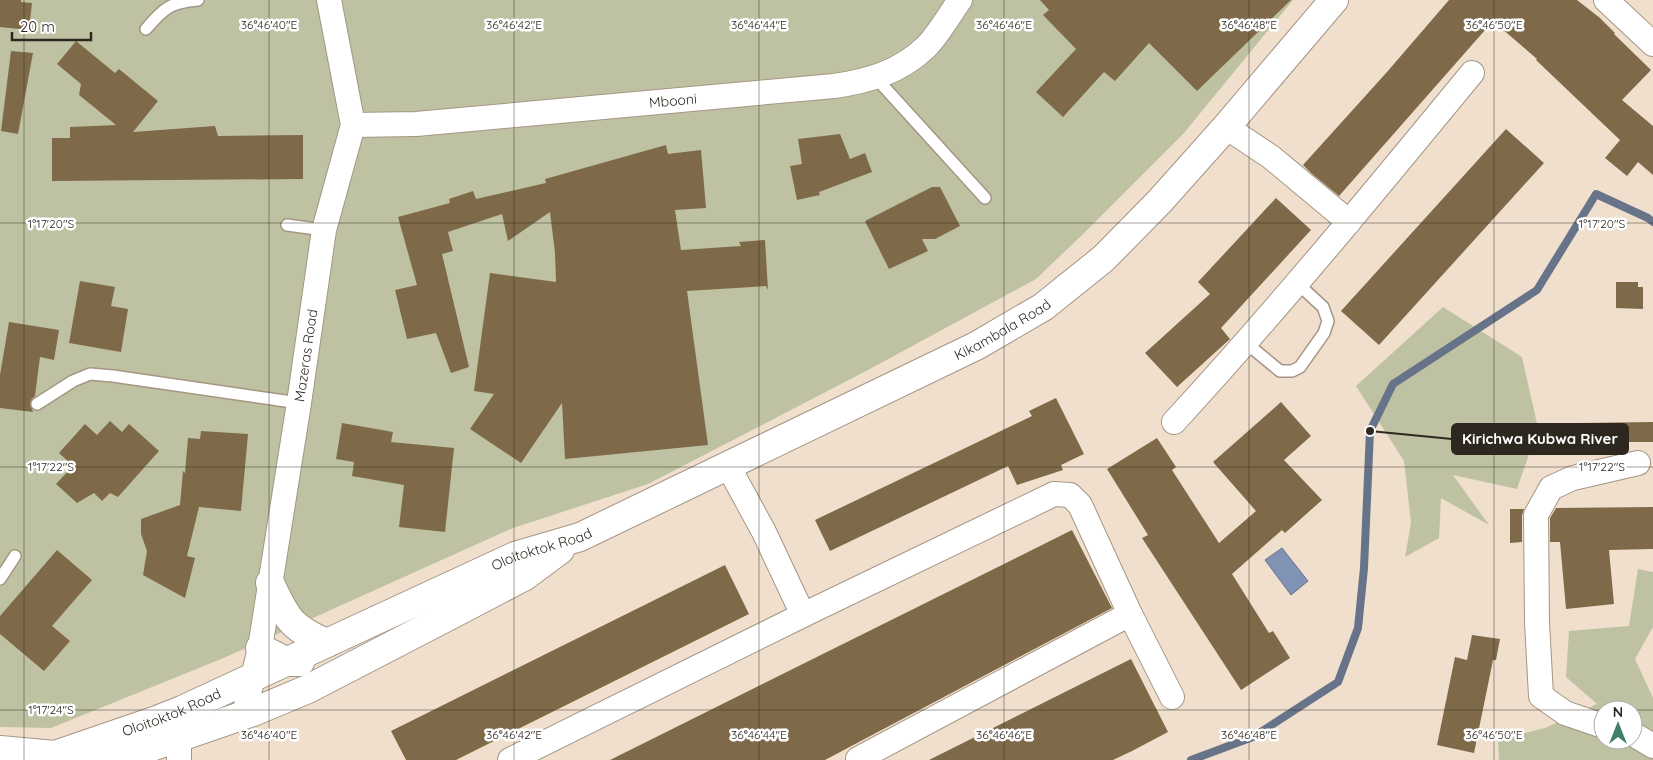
<svg xmlns="http://www.w3.org/2000/svg" width="1653" height="760" font-family="Quicksand,sans-serif">
<rect width="100%" height="100%" fill="#f0dfcd"/>
<!-- green -->
<path fill="#bec2a2" fill-rule="evenodd" d="M 0,0 L 1293,0 L 1184,133 L 1081,236 L 1036,279 L 868,370 L 648,484 L 513,528 L 226,657 L 51,728 L 0,727 Z
M 1443,307 L 1522,357 L 1538,428 L 1517,489 L 1453,475 L 1489,525 L 1441,498 L 1439,538 L 1405,557 L 1411,523 L 1404,461 L 1356,386 Z
M 1638,569 L 1653,572 L 1653,627 L 1635,659 L 1653,698 L 1653,760 L 1499,760 L 1498,740 L 1545,728 L 1597,704 L 1566,677 L 1569,631 L 1629,626 ZM 1603,710 L 1633,710 L 1633,740 L 1603,740 Z"/>
<!-- water -->
<path fill="#8093b4" stroke="#677388" d="M 1282,548 L 1308,581 L 1291,595 L 1265,560 Z"/>
<g fill="none" stroke-linecap="round" stroke-linejoin="round">
<!-- stream -->
<path stroke="#677388" stroke-width="8" d="M 1191,760 L 1253,737 L 1338,682 L 1358,628 L 1364,568 L 1370,431 L 1393,384 L 1537,290 L 1596,194 L 1648,218 L 1653,222"/>
</g>
<!-- building -->
<path fill="#7e6a49" d="M 0,0 L 21,0 L 21,2 L 32,3 L 29,30 L 0,27 Z
M 1040,0 L 1291,0 L 1197,91 L 1149,43 L 1115,81 L 1104,72 L 1063,117 L 1036,92 L 1076,49 L 1043,15 L 1049,10 Z
M 1449,0 L 1577,0 L 1600,18 L 1615,33 L 1614,34 L 1651,70 L 1622,100 L 1653,126 L 1653,175 L 1638,162 L 1627,176 L 1605,158 L 1620,140 L 1536,60 L 1537,59 L 1493,21 L 1339,196 L 1311,173 L 1303,165 L 1387,72 Z
M 76,41 L 115,73 L 119,69 L 158,101 L 133,132 L 215,126 L 218,136 L 303,135 L 303,179 L 52,181 L 52,138 L 70,138 L 70,127 L 116,125 L 79,95 L 81,84 L 57,64 Z
M 11,51 L 33,53 L 18,134 L 1,131 Z
M 1506,129 L 1544,163 L 1379,345 L 1341,311 Z
M 840,134 L 850,159 L 865,153 L 872,172 L 819,192 L 820,195 L 797,200 L 790,166 L 802,164 L 798,139 Z
M 666,145 L 668,154 L 701,150 L 706,208 L 675,210 L 681,250 L 741,246 L 739,242 L 765,240 L 768,290 L 766,286 L 687,291 L 708,445 L 565,459 L 562,403 L 521,463 L 470,429 L 494,394 L 474,391 L 490,273 L 556,282 L 555,253 L 550,212 L 508,241 L 502,214 L 448,232 L 453,251 L 442,254 L 469,367 L 451,373 L 436,333 L 407,339 L 395,290 L 417,285 L 398,217 L 450,203 L 449,199 L 473,191 L 476,199 L 546,183 L 545,179 Z
M 932,187 L 940,187 L 960,226 L 935,239 L 922,239 L 928,251 L 889,269 L 865,221 Z
M 1276,198 L 1311,230 L 1221,328 L 1230,339 L 1177,387 L 1145,353 L 1210,294 L 1198,282 Z
M 80,281 L 115,287 L 111,306 L 128,309 L 121,352 L 69,343 Z
M 1616,282 L 1638,282 L 1638,287 L 1643,287 L 1643,309 L 1616,308 Z
M 9,322 L 59,330 L 54,360 L 40,357 L 35,396 L 31,400 L 30,404 L 33,412 L 0,408 L 0,375 Z
M 1056,398 L 1084,454 L 1061,465 L 1063,470 L 1017,485 L 1008,466 L 830,551 L 815,520 L 1032,416 L 1029,411 Z
M 1281,402 L 1311,436 L 1284,460 L 1322,500 L 1285,533 L 1282,530 L 1232,574 L 1269,633 L 1273,631 L 1290,658 L 1241,690 L 1142,538 L 1148,535 L 1107,469 L 1157,438 L 1176,467 L 1172,470 L 1219,543 L 1256,511 L 1213,462 Z
M 110,421 L 122,432 L 129,424 L 159,451 L 118,497 L 110,493 L 102,501 L 94,493 L 77,503 L 56,484 L 73,466 L 59,453 L 85,424 L 97,435 Z
M 1653,422 L 1653,442 L 1580,442 L 1580,423 Z
M 342,423 L 393,432 L 391,442 L 454,448 L 445,532 L 399,527 L 404,485 L 352,476 L 354,462 L 336,459 Z
M 201,431 L 248,434 L 241,511 L 199,507 L 187,556 L 195,558 L 185,598 L 143,575 L 147,551 L 141,534 L 141,519 L 180,505 L 183,471 L 185,473 L 188,438 L 200,439 Z
M 1653,507 L 1653,549 L 1609,550 L 1614,604 L 1566,609 L 1560,542 L 1550,542 L 1550,518 L 1556,508 Z
M 1510,509 L 1524,509 L 1522,515 L 1522,542 L 1510,543 Z
M 1072,530 L 1112,608 L 825,760 L 610,760 Z
M 57,550 L 92,580 L 52,626 L 70,641 L 44,671 L 0,634 L 0,616 Z
M 725,565 L 749,614 L 456,760 L 406,760 L 391,731 Z
M 1472,635 L 1500,639 L 1496,660 L 1493,660 L 1474,753 L 1437,745 L 1455,657 L 1467,660 Z
M 1131,659 L 1168,732 L 1132,751 L 1113,760 L 929,760 Z"/>
<g fill="none" stroke-linecap="round" stroke-linejoin="round">
<defs>
<path id="lane" d="M 146,29 C 163,9 170,2 198,0
M 876,78 L 985,198
M 287,225 L 324,230
M 1246,343 L 1280,371 L 1292,371 L 1300,367 L 1324,333 L 1328,321 L 1323,307 L 1297,283
M 37,404 L 73,381 L 90,374 L 113,376 L 299,403
M 0,579 L 15,556"/>
<g id="street">
<path d="M 1606,0 L 1653,44"/>
<path id="s1" d="M 353,125 L 416,124 L 834,86 C 869,81 900,72 926,47 C 938,35 950,14 960,0"/>
<path d="M 1226,127 L 1271,157 L 1349,222"/>
<path d="M 1174,422 C 1278,309 1375,191 1472,73"/>
<path d="M 803,615 L 1054,494 L 1070,495 L 1080,505 L 1130,614 L 1172,697"/>
<path id="s2" d="M 244,714 L 260,648 L 299,403 L 324,230 L 353,125 L 329,0"/>
<path d="M 1603,726 L 1565,713 L 1541,696 L 1537,622 L 1536,515 L 1551,488 L 1573,478 L 1638,463"/>
<path d="M 1633,734 L 1653,746"/>
<path d="M 858,759 L 1130,614"/>
<path d="M 179,760 L 179,738"/>
<path d="M 510,760 L 803,615 L 764,532 L 728,466"/>
</g>
<g id="secondary">
<path d="M 270,583 C 286,617 290,628 327,643"/>
<path d="M 260,648 L 288,662 L 300,662"/>
<path d="M 0,750 L 55,755 L 91,760 L 131,754 L 253,712 L 308,689 L 468,606 L 525,576 L 560,550"/>
<path id="s3" d="M 55,755 L 157,720 L 182,710 L 515,556 L 580,537 L 976,346 L 1043,307 L 1104,258 L 1160,201 L 1226,127 L 1334,0"/>
</g>
</defs>
<!-- lane casing -->
<use href="#lane" stroke="#a59584" stroke-width="14"/>
<!-- street casing -->
<use href="#street" stroke="#a59584" stroke-width="26"/>
<!-- secondary casing -->
<use href="#secondary" stroke="#a59584" stroke-width="30"/>
<!-- lane -->
<use href="#lane" stroke="#fff" stroke-width="11"/>
<!-- street -->
<use href="#street" stroke="#fff" stroke-width="24"/>
<!-- secondary -->
<use href="#secondary" stroke="#fff" stroke-width="28"/>
</g>
<!-- ticks -->
<path fill="none" stroke="#2d2720" stroke-width="1" stroke-opacity="0.45" d="M 24,0 L 24,760M 269,0 L 269,760M 514,0 L 514,760M 759,0 L 759,760M 1004,0 L 1004,760M 1249,0 L 1249,760M 1494,0 L 1494,760M 0,223 L 1653,223M 0,467 L 1653,467M 0,710 L 1653,710"/>
<g text-anchor="middle" stroke-width="5" stroke-linejoin="round" paint-order="stroke">
<!-- street labels -->
<g font-size="14" fill="#2d2720" stroke="#fff">
<text dy="5" stroke="none"><textPath href="#s1" startOffset="321">Mbooni</textPath></text>
<text dy="5" stroke="none"><textPath href="#s3" startOffset="1040">Kikambala Road</textPath></text>
<text dy="5" stroke="none"><textPath href="#s2" startOffset="364">Mazeras Road</textPath></text>
<text dy="5" stroke="none"><textPath href="#s3" startOffset="529">Oloitoktok Road</textPath></text>
<text dy="5" stroke="none"><textPath href="#s3" startOffset="124">Oloitoktok Road</textPath></text>
</g>
</g>
<g font-size="12" text-anchor="middle" fill="#2d2720" stroke="#fff" stroke-width="5" stroke-linejoin="round" paint-order="stroke">
<text x="269" y="29">36°46'40"E</text>
<text x="514" y="29">36°46'42"E</text>
<text x="759" y="29">36°46'44"E</text>
<text x="1004" y="29">36°46'46"E</text>
<text x="1249" y="29">36°46'48"E</text>
<text x="1494" y="29">36°46'50"E</text>
<text x="51" y="228">1°17'20"S</text>
<text x="1602" y="228">1°17'20"S</text>
<text x="51" y="471">1°17'22"S</text>
<text x="1602" y="471">1°17'22"S</text>
<text x="51" y="714">1°17'24"S</text>
<text x="269" y="739">36°46'40"E</text>
<text x="514" y="739">36°46'42"E</text>
<text x="759" y="739">36°46'44"E</text>
<text x="1004" y="739">36°46'46"E</text>
<text x="1249" y="739">36°46'48"E</text>
<text x="1494" y="739">36°46'50"E</text>
</g>
<!-- callouts -->
<path fill="none" stroke="#2d2720" stroke-width="2" d="M1370 431L1452 439"/>
<circle fill="#2d2720" stroke="#fff" stroke-width="2" cx="1370" cy="431" r="5"/>
<rect fill="#2d2720" stroke="#2d2720" stroke-width="2" x="1452" y="424" width="176" height="30" rx="5"/>
<g font-size="15" text-anchor="middle" font-weight="bold" fill="#fff">
<text x="1540" y="444">Kirichwa Kubwa River</text>
</g>
<!-- north arrow -->
<g transform="translate(1618 725)"><circle r="24" fill="#ffffff" stroke="#aba9a6"/>
<path d="M0-4L9 19L0 12L-9 19Z" fill="#417f6c"/>
<text y="-8" font-size="14" font-weight="bold" text-anchor="middle" fill="#2d2720">N</text>
</g>
<!-- scale -->
<path d="M12 32v8h79v-8" fill="none" stroke="#2d2720" stroke-width="2.5"/>
<text x="20" y="32" font-size="15" fill="#2d2720" stroke="#ffffff" stroke-width="4" paint-order="stroke">20 m</text>
</svg>
